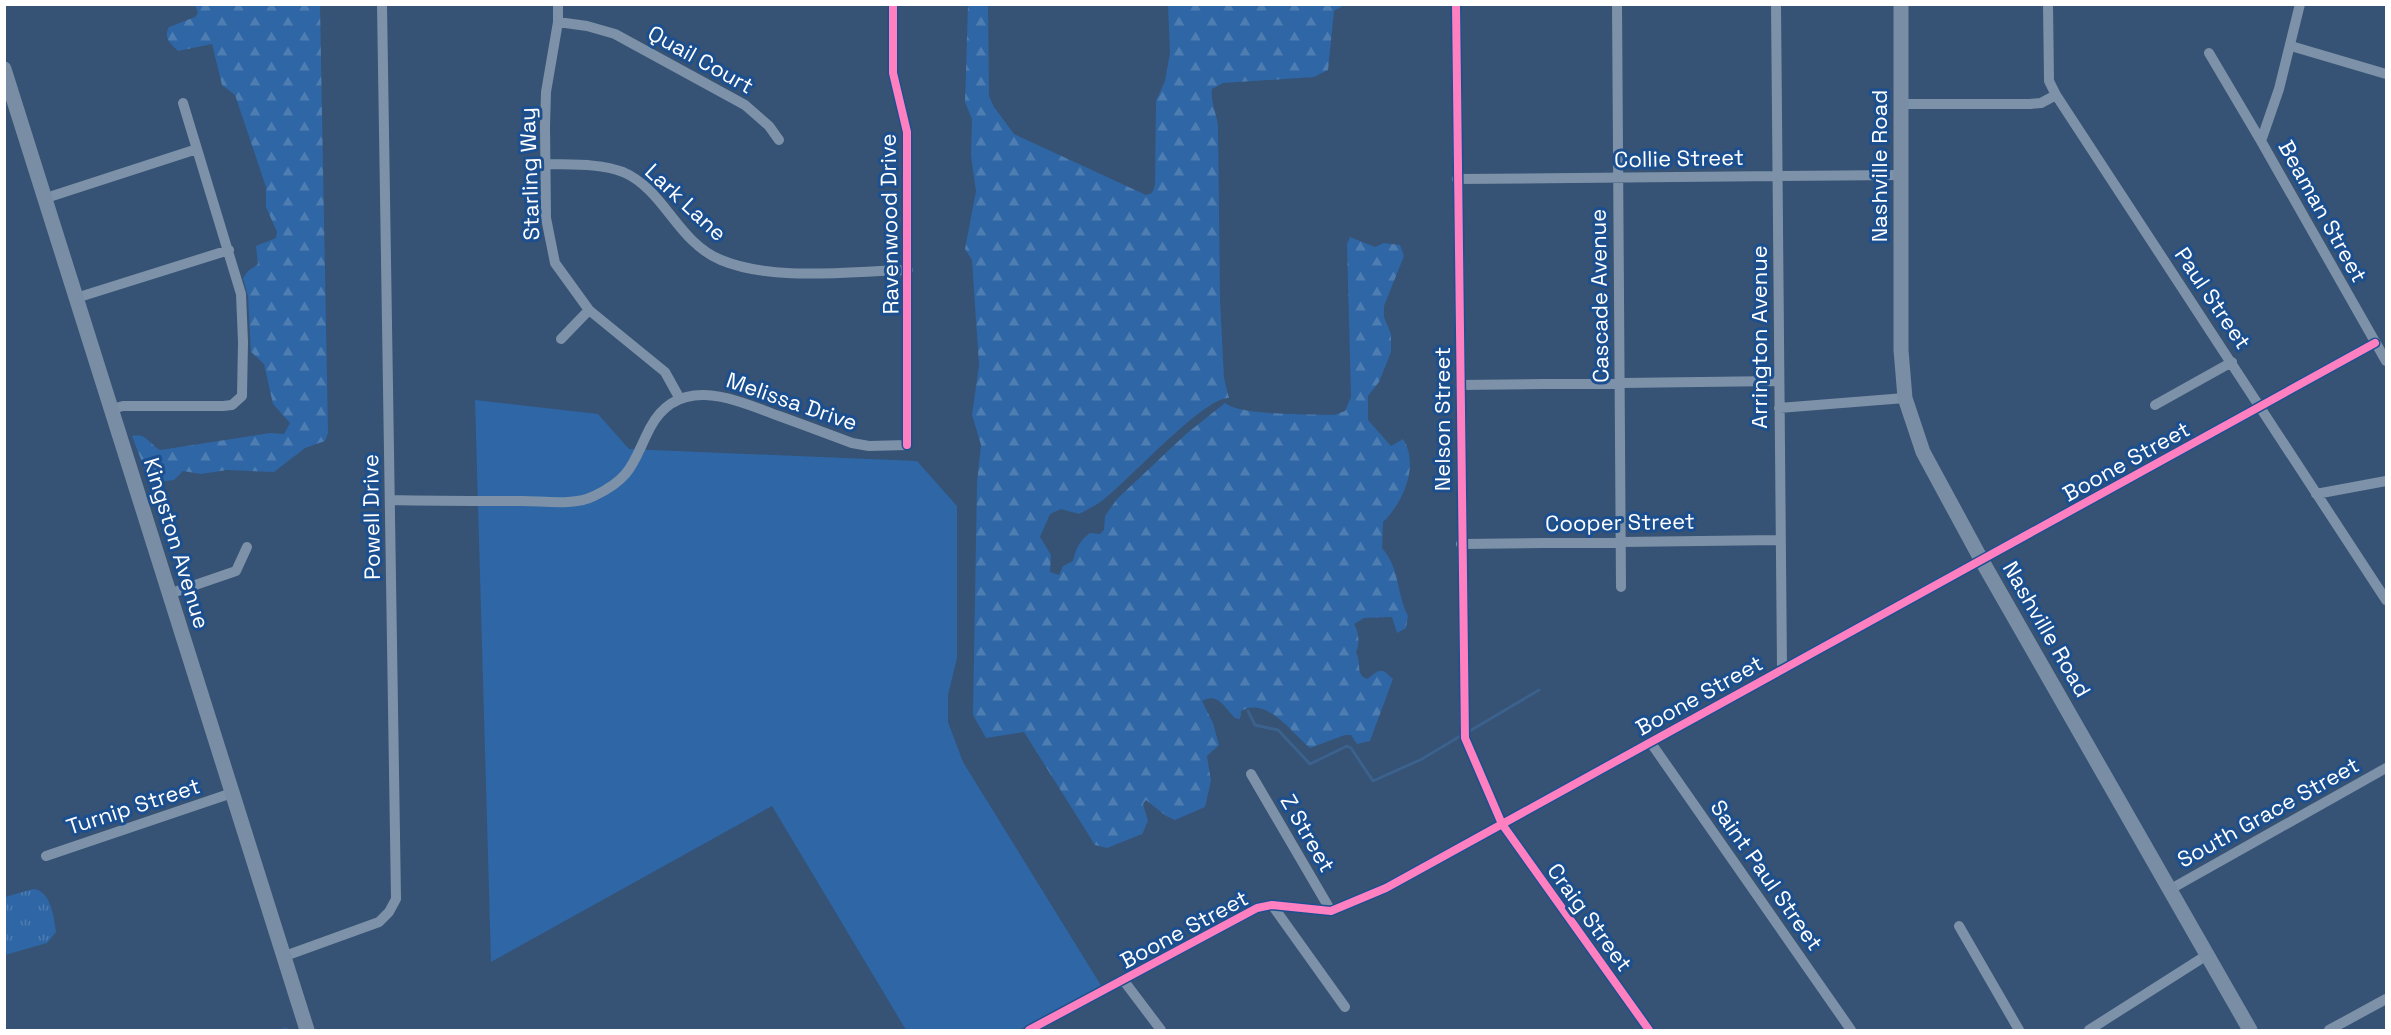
<svg xmlns="http://www.w3.org/2000/svg" width="2391" height="1035" font-family="'Space Grotesk',sans-serif">
<defs>
<pattern id="grass-tufts" width="24" height="20" patternUnits="userSpaceOnUse" patternTransform="scale(1.5)"><rect width="24" height="20" fill="#2f66a5"/><path d="M3 7l-1-3M5 7V3M7 7l1-3M15 17l-1-3M17 17v-4M19 17l1-3" fill="none" stroke="#4e7db2"/></pattern>
<pattern id="forest-firs" width="22" height="20" patternUnits="userSpaceOnUse" patternTransform="scale(1.5)"><rect width="22" height="20" fill="#2f66a5"/><path d="M5 1l3.5 6h-7zM16 11l3.5 6h-7z" fill="#4e7db2"/></pattern>
</defs>
<rect width="100%" height="100%" fill="#365274"/>
<!-- grass -->
<path fill="url(#grass-tufts)" d="M 33,889 C 51,890 54,918 56,932 L 47,943 L 5,955 L 5,897 Z"/>
<!-- forest -->
<path fill="url(#forest-firs)" d="M 195,5 L 320,5 L 328,433 L 325,441 L 305,448 L 274,472 L 227,470 L 201,474 L 183,471 L 174,480 L 150,483 L 132,436 C 146,432 149,444 160,450 L 270,433 L 284,434 L 290,423 L 273,404 L 264,364 L 251,352 L 248,296 L 243,278 L 248,271 L 258,264 L 256,246 L 276,238 L 277,232 L 266,207 L 266,187 L 235,95 L 222,85 L 212,44 L 178,51 C 170,43 163,38 169,27 L 195,17 L 198,13 Z
M 968,5 L 988,5 L 989,96 L 994,107 L 1014,134 L 1146,195 L 1152,193 L 1155,185 L 1156,101 L 1165,81 L 1170,53 L 1168,5 L 1344,5 L 1334,11 L 1328,70 L 1314,77 L 1223,83 L 1212,89 C 1210,100 1217,115 1218,126 L 1220,299 L 1224,378 L 1229,398 C 1204,396 1125,485 1099,503 C 1093,507 1086,510 1079,514 L 1061,509 L 1050,514 L 1040,537 L 1051,555 L 1050,572 L 1059,575 L 1063,566 L 1073,561 C 1076,548 1079,541 1090,533 L 1100,534 L 1104,530 L 1105,516 L 1117,499 L 1186,434 L 1225,403 C 1241,416 1311,414 1334,415 L 1345,411 L 1351,397 L 1347,244 L 1350,237 L 1375,247 L 1384,243 L 1400,245 L 1404,256 L 1384,306 L 1384,317 L 1391,334 L 1391,352 L 1379,382 L 1368,396 L 1368,420 L 1391,446 L 1403,439 C 1420,465 1403,503 1383,522 L 1382,548 C 1400,568 1396,592 1408,616 L 1406,628 L 1397,633 L 1392,617 L 1364,618 L 1354,624 C 1359,632 1360,644 1356,652 C 1362,664 1355,674 1367,679 L 1378,671 L 1384,671 L 1393,679 L 1370,741 L 1357,744 L 1351,735 L 1345,735 L 1310,748 C 1292,733 1267,696 1241,711 L 1240,719 L 1235,718 C 1224,708 1219,692 1202,701 L 1213,723 L 1219,745 L 1207,756 L 1211,781 L 1205,807 L 1175,820 L 1166,816 L 1146,800 L 1143,804 L 1148,821 L 1142,834 L 1107,848 L 1095,845 L 1024,732 L 986,738 L 973,715 L 977,482 L 981,445 L 972,415 L 979,365 L 972,260 L 965,249 L 976,191 L 971,156 L 972,119 L 965,102 Z"/>
<!-- park -->
<path fill="#2f66a5" d="M 475,400 L 598,414 L 629,449 L 917,461 L 957,506 L 957,658 L 948,695 L 948,722 L 963,762 L 1102,987 L 1019,1030 L 906,1030 L 772,806 L 491,962 Z"/>
<g fill="none" stroke-linecap="round" stroke-linejoin="round">
<!-- stream -->
<path stroke="#3b618d" stroke-width="3" d="M 1248,711 L 1255,725 L 1278,730 L 1310,764 L 1347,746 L 1351,748 L 1373,781 L 1422,759 L 1462,735
M 1468,732 L 1539,690
M 282,1030 L 286,1029"/>
<!-- street -->
<path stroke="#7d92a8" stroke-width="10" d="M 558,4 L 558,22 L 546,92 L 545,126 L 546,218 L 555,263 L 589,310 L 665,372 L 680,399
M 1456,4 L 1465,738 L 1502,824 L 1649,1030
M 1617,4 L 1621,587
M 1776,4 L 1782,669
M 2048,4 L 2049,81 L 2056,95 L 2386,600
M 2300,4 L 2279,89 L 2261,141 L 2386,361
M 558,22 L 587,26 L 615,34 L 745,105 L 769,126 L 779,140
M 2291,46 L 2386,74
M 2209,53 L 2261,141
M 1903,104 L 2030,104 L 2041,103 L 2056,95
M 545,164 C 570,165 599,163 623,172 C 665,190 677,242 721,260 C 774,282 850,271 908,270
M 1457,179 L 1902,175
M 46,198 L 197,149
M 76,298 L 229,250
M 561,339 L 589,310
M 1460,385 L 1778,381
M 2155,405 L 2232,362
M 1779,408 L 1905,398
M 112,409 L 123,406 L 223,406 L 232,405 L 242,396 L 243,342 L 241,294 L 183,103
M 2316,494 L 2386,481
M 390,500 C 434,501 478,501 522,501 C 544,501 574,506 594,496 C 633,478 633,461 650,428 C 679,373 736,400 779,416 C 804,425 828,434 852,443 L 869,446 L 907,445 L 907,132 L 893,73 L 893,4
M 1461,544 L 1779,540
M 169,594 L 236,571 L 247,547
M 1651,743 L 1851,1030
M 1251,774 L 1331,911
M 46,856 L 232,793
M 2169,890 L 2386,768
M 1272,905 L 1345,1007
M 1959,926 L 2019,1030
M 285,956 L 379,922 L 389,912 L 396,899 L 382,4
M 1124,981 L 1161,1030
M 1029,1030 L 1257,908 L 1272,905 L 1331,911 L 1386,888 L 2375,343
M 2089,1030 L 2207,955
M 2329,1030 L 2386,999"/>
<!-- secondary -->
<path stroke="#798da4" stroke-width="15" d="M 1901,4 L 1901,350 L 1905,398 L 1923,452 L 1982,561 L 2250,1030
M 4,69 L 307,1030"/>
<defs>
<path id="cycleway" d="M 893,4 L 893,73 L 907,132 L 907,445
M 1456,4 L 1465,738 L 1502,824 L 1649,1030
M 1029,1030 L 1257,908 L 1272,905 L 1331,911 L 1386,888 L 2375,343"/>
</defs>
<!-- cycleway casing -->
<use href="#cycleway" stroke="#1b4f8f" stroke-width="11"/>
<!-- cycleway -->
<use href="#cycleway" stroke="#ff80c0" stroke-width="8"/>
</g>
<g text-anchor="middle" stroke-width="6" stroke-linejoin="round" paint-order="stroke">
<!-- street labels -->
<g font-size="22" fill="#fff" stroke="#1b4f8f">
<text transform="translate(701 59) rotate(29)" y="8">Quail Court</text>
<text transform="translate(1679 158) rotate(-1)" y="8">Collie Street</text>
<text transform="translate(1879 166) rotate(-90)" y="8">Nashville Road</text>
<text transform="translate(529 174) rotate(-92)" y="8">Starling Way</text>
<text transform="translate(686 202) rotate(43)" y="8">Lark Lane</text>
<text transform="translate(2323 211) rotate(61)" y="8">Beaman Street</text>
<text transform="translate(889 224) rotate(-91)" y="8">Ravenwood Drive</text>
<text transform="translate(1599 296) rotate(-91)" y="8">Cascade Avenue</text>
<text transform="translate(2213 298) rotate(56)" y="8">Paul Street</text>
<text transform="translate(1759 337) rotate(-90)" y="8">Arrington Avenue</text>
<text transform="translate(792 401) rotate(19)" y="8">Melissa Drive</text>
<text transform="translate(1442 419) rotate(-90)" y="8">Nelson Street</text>
<text transform="translate(2126 461) rotate(-29)" y="8">Boone Street</text>
<text transform="translate(371 517) rotate(-91)" y="8">Powell Drive</text>
<text transform="translate(1620 522) rotate(-1)" y="8">Cooper Street</text>
<text transform="translate(177 543) rotate(73)" y="8">Kingston Avenue</text>
<text transform="translate(2047 629) rotate(60)" y="8">Nashville Road</text>
<text transform="translate(1699 695) rotate(-29)" y="8">Boone Street</text>
<text transform="translate(133 806) rotate(-18)" y="8">Turnip Street</text>
<text transform="translate(2268 812) rotate(-29)" y="8">South Grace Street</text>
<text transform="translate(1308 833) rotate(60)" y="8">Z Street</text>
<text transform="translate(1767 875) rotate(55)" y="8">Saint Paul Street</text>
<text transform="translate(1590 917) rotate(54)" y="8">Craig Street</text>
<text transform="translate(1184 929) rotate(-28)" y="8">Boone Street</text>
</g>
</g>
<!-- border -->
<rect width="2391" height="1035" fill="none" stroke="#ffffff" stroke-width="12"/>
</svg>
